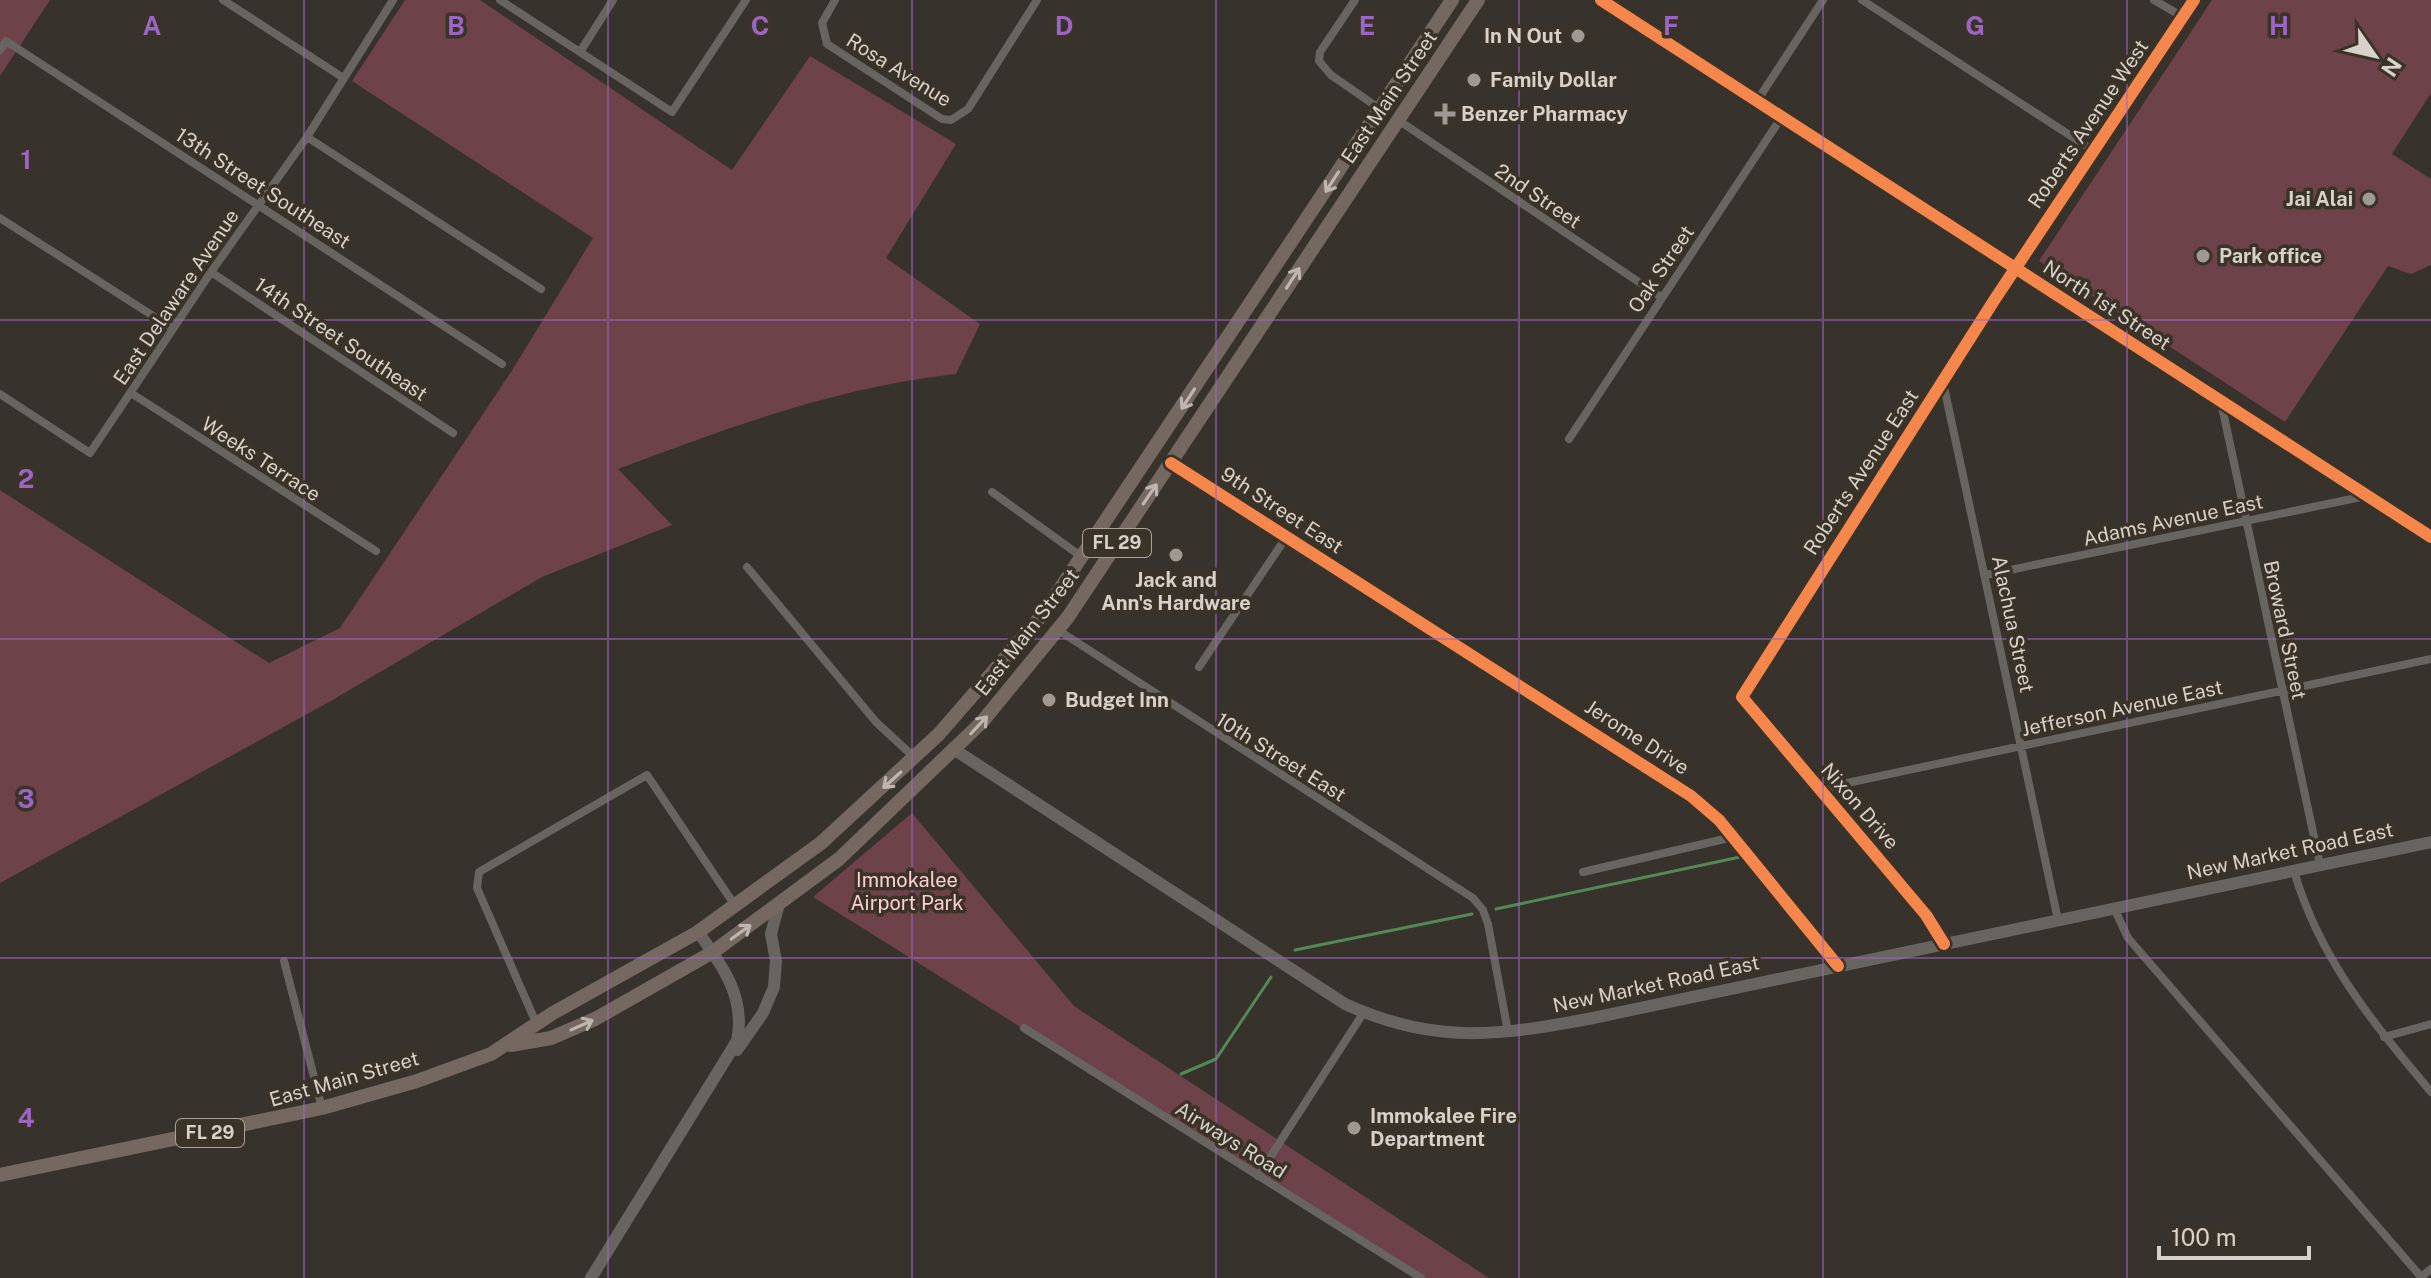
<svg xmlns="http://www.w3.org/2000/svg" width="2431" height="1278" font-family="'Public Sans',sans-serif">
<rect width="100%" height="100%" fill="#37322c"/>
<!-- green -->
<path fill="#6e4249" d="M 0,0 L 50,0 L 0,76 Z
M 405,0 L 480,0 L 732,170 L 810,56 L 956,144 L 886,258 L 980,324 L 956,374 C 837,387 730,427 618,469 L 672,525 L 542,577 L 329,702 L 0,883 L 0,490 L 269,663 L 340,628 L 511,372 L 593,238 L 352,81 Z
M 2212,0 L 2431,0 L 2431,93 L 2392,154 L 2431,179 L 2431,265 L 2411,274 L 2388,266 L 2285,422 L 2039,261 Z
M 912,813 L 1074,1006 L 1489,1278 L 1421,1278 L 813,897 Z"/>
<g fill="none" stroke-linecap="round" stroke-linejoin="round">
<!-- stream -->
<path stroke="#538957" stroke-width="3" d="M 1496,909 L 1740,857
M 1295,950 L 1472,914
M 1181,1074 L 1216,1059 L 1271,977"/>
<!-- minor -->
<path stroke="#686561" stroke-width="8" d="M 223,0 L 342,77
M 500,0 L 672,112 L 746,0
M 835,0 L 822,23 L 827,44 L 942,119 L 951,120 L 968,109 L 1037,0
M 1355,0 L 1320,52 L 1319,61 L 1331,75 L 1380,109
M 1862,0 L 2094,151
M 2154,0 L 2183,17
M 0,50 L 6,41 L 502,364
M 580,52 L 613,0
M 1757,101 L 1823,0
M 1398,120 L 1661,297
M 307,137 L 541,289
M 0,218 L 172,328
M 211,272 L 453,433
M 1943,382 L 2058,920
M 131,393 L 376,551
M 0,394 L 90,453 L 211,272 L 307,137 L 393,0
M 2221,402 L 2320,865
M 1569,439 L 1781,118
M 1171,463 L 1691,796 L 1719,820 L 1838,966
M 992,492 L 1082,557
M 747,567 L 876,722 L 915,758
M 1986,575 L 2366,496
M 1058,630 L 1473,898 L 1483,910 L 1488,924 L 1508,1032
M 1199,667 L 1287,536
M 1822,793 L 1833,786 L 2431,659
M 2294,871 C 2319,958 2373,1023 2431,1092
M 1583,872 L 1733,837
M 2114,908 L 2128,938 L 2422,1278
M 1944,944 L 1926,915 L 1742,697 L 1995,299 L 2194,0
M 284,961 L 322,1108
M 537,1025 L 477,888 L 479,872 L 647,775 L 736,907
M 1024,1028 L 1421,1278
M 2384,1037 L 2431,1024
M 1258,1176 L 1364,1012
M 2421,1277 L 2431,1269"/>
<!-- tertiary -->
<path stroke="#686561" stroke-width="10" d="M 1601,0 L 2431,537"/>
<!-- secondary -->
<path stroke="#686561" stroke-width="12" d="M 955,750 L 1345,1004 C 1435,1045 1498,1036 1593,1018 L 2431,842
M 737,1050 L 763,1013 L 774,987 L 776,961 L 771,934 L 779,904
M 591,1278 L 737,1041 C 746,998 723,966 698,932"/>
<!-- trunk -->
<path stroke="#746860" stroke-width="14" d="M 511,1045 L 551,1038 L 595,1019 L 713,952 L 839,859 L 982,722 L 1068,617 L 1478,0
M 0,1175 L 322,1108 L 417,1081 L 491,1054 L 553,1013 L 698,932 L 821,843 L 939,734 L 1044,613 L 1452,0"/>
<defs>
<path id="cycleway" d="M 1601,0 L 2431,537
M 1171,463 L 1691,796 L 1719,820 L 1838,966
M 1944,944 L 1926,915 L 1742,697 L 1995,299 L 2194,0"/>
</defs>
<!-- cycleway casing -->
<use href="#cycleway" stroke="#3b3328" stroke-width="17"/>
<!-- cycleway -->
<use href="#cycleway" stroke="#f5874c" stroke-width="12"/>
</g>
<!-- one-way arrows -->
<defs><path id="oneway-shaft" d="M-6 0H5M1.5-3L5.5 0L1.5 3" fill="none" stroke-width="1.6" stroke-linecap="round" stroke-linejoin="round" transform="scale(2)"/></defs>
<g stroke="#beb7b0">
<use href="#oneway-shaft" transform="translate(1332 182) rotate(123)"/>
<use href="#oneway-shaft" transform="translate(1293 278) rotate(-57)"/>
<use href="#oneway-shaft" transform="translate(1188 399) rotate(123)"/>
<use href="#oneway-shaft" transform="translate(1150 494) rotate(-56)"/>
<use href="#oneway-shaft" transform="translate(979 725) rotate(-47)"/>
<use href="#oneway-shaft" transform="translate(892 780) rotate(138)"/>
<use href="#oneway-shaft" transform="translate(741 932) rotate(-36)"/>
<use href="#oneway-shaft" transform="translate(582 1025) rotate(-24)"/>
</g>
<!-- grid -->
<path fill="none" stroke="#9b66c3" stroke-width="2" stroke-opacity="0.55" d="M 304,0 L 304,1278M 608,0 L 608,1278M 912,0 L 912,1278M 1216,0 L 1216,1278M 1519,0 L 1519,1278M 1823,0 L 1823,1278M 2127,0 L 2127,1278M 0,320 L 2431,320M 0,639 L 2431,639M 0,958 L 2431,958"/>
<!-- markers -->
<g fill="#9e9993" stroke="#3b3328" stroke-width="3">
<circle cx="1578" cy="36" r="8"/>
<circle cx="1474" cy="80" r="8"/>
<path d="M1441 102h8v8h8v8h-8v8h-8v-8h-8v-8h8z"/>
<circle cx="2369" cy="199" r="8"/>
<circle cx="2203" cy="256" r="8"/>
<circle cx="1176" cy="555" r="8"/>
<circle cx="1049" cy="700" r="8"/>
<circle cx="1354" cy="1128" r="8"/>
</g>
<g text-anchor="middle" stroke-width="7" stroke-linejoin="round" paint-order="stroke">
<!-- shield labels -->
<g fill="#3b3328" stroke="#a8a299" stroke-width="2">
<rect x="1083" y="529" width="68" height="28" rx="6"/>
<rect x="176" y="1119" width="68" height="28" rx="6"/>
</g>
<g font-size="18" font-weight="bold" fill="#d6d1ca">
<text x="1117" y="549">FL 29</text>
<text x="210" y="1139">FL 29</text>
</g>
<!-- poi labels -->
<g font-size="20" font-weight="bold" fill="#d6d1ca" stroke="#3b3328" text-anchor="start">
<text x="1562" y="43" text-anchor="end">In N Out</text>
<text x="1490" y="87">Family Dollar</text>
<text x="1461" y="121">Benzer Pharmacy</text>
<text x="2353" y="206" text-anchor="end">Jai Alai</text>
<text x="2219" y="263">Park office</text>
<text x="1176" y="587" text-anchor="middle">Jack and<tspan x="1176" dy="23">Ann's Hardware</tspan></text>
<text x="1065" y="707">Budget Inn</text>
<text x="1370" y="1123">Immokalee Fire<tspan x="1370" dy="23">Department</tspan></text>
</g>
<!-- street labels -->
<g font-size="20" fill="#d6d1ca" stroke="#3b3328">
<text transform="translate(899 70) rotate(32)" y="7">Rosa Avenue</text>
<text transform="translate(1389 97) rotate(-56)" y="7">East Main Street</text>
<text transform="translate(2088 124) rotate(-56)" y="7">Roberts Avenue West</text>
<text transform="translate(263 188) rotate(33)" y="7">13th Street Southeast</text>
<text transform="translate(1538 196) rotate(34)" y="7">2nd Street</text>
<text transform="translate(1661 269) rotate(-56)" y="7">Oak Street</text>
<text transform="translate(176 297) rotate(-56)" y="7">East Delaware Avenue</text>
<text transform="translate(2107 305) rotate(33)" y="7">North 1st Street</text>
<text transform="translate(341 339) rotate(34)" y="7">14th Street Southeast</text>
<text transform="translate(261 459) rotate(33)" y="7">Weeks Terrace</text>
<text transform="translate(1861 472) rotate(-57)" y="7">Roberts Avenue East</text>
<text transform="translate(1282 510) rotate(33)" y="7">9th Street East</text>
<text transform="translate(2173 520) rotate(-12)" y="7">Adams Avenue East</text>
<text transform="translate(2013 624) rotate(78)" y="7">Alachua Street</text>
<text transform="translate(2285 630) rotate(78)" y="7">Broward Street</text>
<text transform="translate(1027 632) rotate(-52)" y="7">East Main Street</text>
<text transform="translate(2122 708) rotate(-12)" y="7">Jefferson Avenue East</text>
<text transform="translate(1637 737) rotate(33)" y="7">Jerome Drive</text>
<text transform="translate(1281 757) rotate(32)" y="7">10th Street East</text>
<text transform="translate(1860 806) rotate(49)" y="7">Nixon Drive</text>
<text transform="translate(2290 851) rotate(-12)" y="7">New Market Road East</text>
<text transform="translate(1656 984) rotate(-12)" y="7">New Market Road East</text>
<text transform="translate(344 1079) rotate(-16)" y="7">East Main Street</text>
<text transform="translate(1231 1140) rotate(32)" y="7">Airways Road</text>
</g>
<!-- park labels -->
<g font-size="20" fill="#fdcfd5" stroke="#3b3328">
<text x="907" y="887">Immokalee<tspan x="907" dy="23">Airport Park</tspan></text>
</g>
</g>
<g font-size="26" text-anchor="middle" font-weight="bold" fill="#9b66c3" stroke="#3b3328" stroke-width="7" stroke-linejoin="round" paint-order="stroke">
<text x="152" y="35">A</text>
<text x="456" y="35">B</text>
<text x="760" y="35">C</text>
<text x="1064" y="35">D</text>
<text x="1367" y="35">E</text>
<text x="1671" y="35">F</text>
<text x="1975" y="35">G</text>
<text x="2279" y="35">H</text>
<text x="26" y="169">1</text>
<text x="26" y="488">2</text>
<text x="26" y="808">3</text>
<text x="26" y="1127">4</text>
</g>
<!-- north arrow -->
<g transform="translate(2375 56) rotate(124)" stroke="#3b3328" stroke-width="6" paint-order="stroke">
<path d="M0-6L14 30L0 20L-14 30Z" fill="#d6d1ca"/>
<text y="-12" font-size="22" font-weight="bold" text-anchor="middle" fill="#d6d1ca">N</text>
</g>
<!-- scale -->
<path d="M2159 1246v12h150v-12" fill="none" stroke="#d6d1ca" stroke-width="4"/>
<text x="2171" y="1246" font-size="24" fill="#d6d1ca" stroke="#3b3328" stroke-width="6" paint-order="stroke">100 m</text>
</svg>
